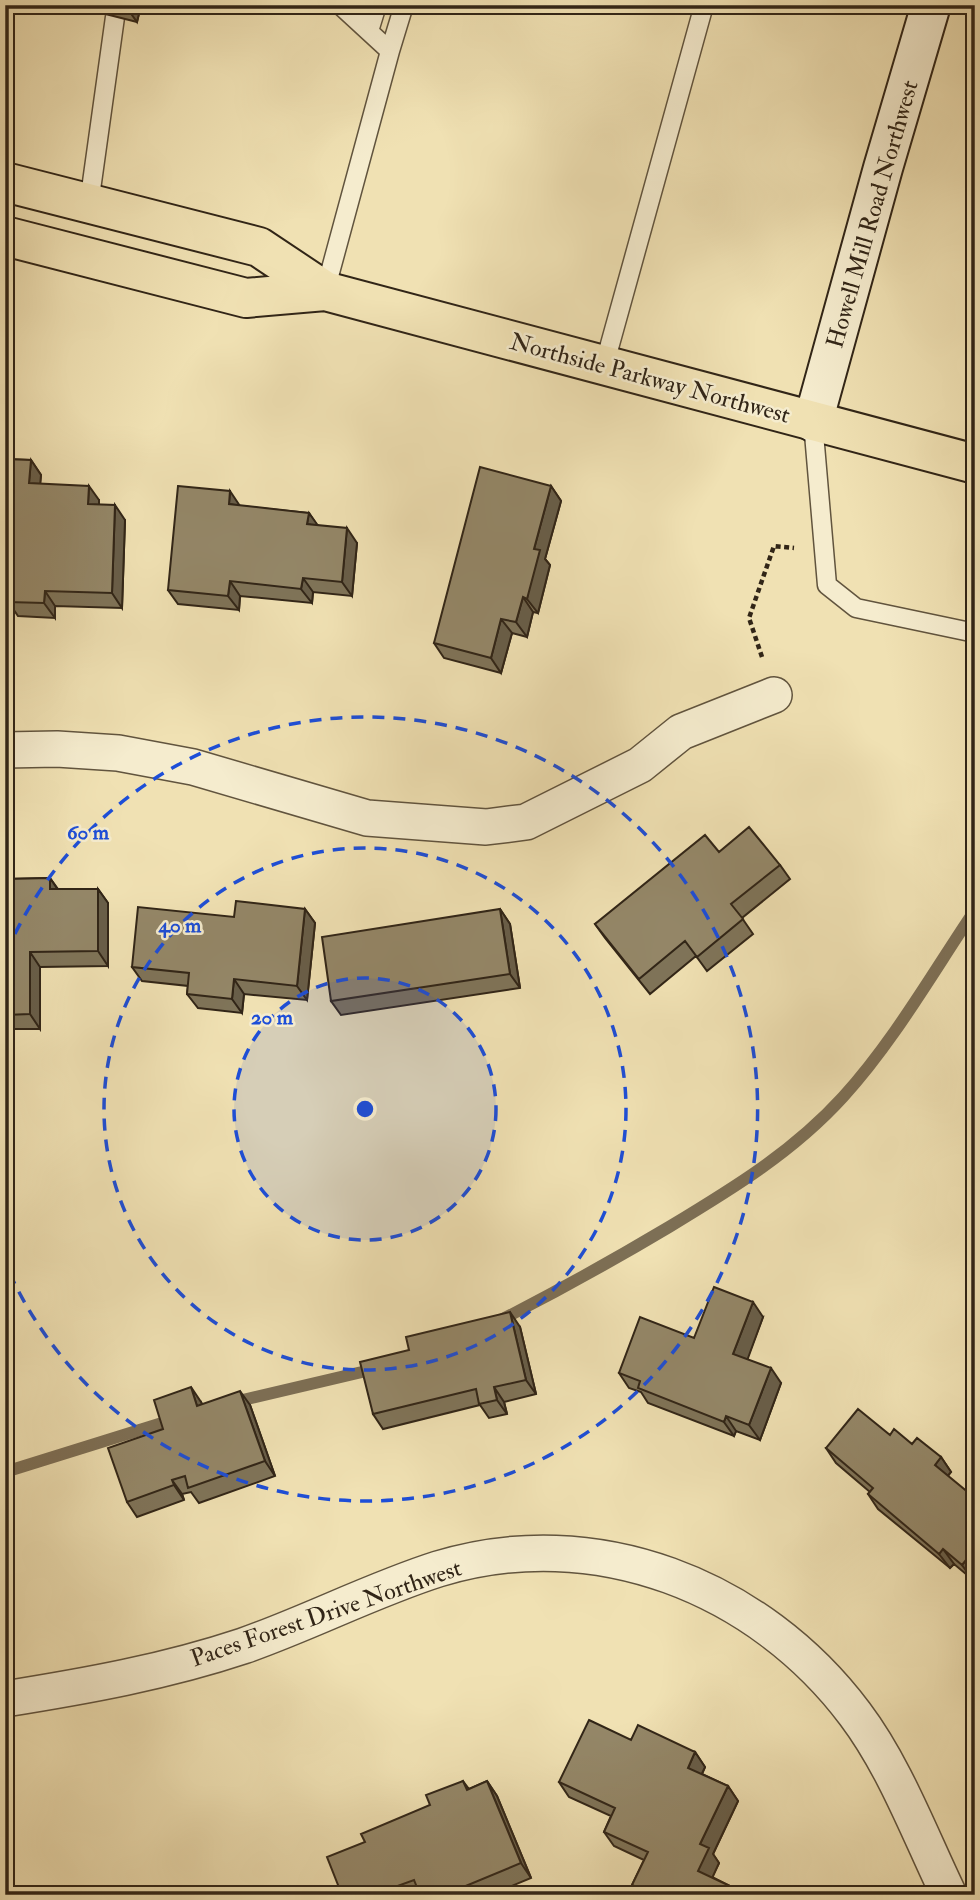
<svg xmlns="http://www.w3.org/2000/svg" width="980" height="1900" font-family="'IM FELL Double Pica',serif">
<rect width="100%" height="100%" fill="#f0e1b3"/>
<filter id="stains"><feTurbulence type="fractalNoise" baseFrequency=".00286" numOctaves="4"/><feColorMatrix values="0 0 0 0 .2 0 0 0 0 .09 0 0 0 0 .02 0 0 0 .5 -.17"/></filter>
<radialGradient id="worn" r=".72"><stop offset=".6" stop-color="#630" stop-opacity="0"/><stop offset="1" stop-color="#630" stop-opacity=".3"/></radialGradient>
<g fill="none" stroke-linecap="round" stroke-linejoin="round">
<!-- stream -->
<path stroke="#7d6f55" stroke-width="12" d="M 497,1322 C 556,1292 612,1261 669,1227 C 732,1189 793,1152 843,1097 C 894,1041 933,972 975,910
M 230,1403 L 379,1368
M 5,1472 L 175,1419"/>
<defs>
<path id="lane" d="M 369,31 L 377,5
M 390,51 L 404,5
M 89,204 L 115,17
M 325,291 L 390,51 L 340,5
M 604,366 L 704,5
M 813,422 L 827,585 L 856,608 L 975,633"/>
<path id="street" d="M 5,750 L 57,749 L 118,753 L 193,767 L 367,818 L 486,827 L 526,822 L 640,765 L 681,732 L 774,695
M 5,1699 C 86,1686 165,1672 243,1646 C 309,1623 372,1590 438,1569 C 595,1521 759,1586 855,1714 C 895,1767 920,1835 949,1895"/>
<path id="secondary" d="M 813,422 L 883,168 L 931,5"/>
<path id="primary" d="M 5,182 L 259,247 L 325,291 L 975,464
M 5,236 L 246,298 L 325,291"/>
</defs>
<!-- lane casing -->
<use href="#lane" stroke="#61543e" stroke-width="21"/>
<!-- street casing -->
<use href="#street" stroke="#61543e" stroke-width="38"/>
<!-- secondary casing -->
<use href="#secondary" stroke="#312517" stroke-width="42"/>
<!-- primary casing -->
<use href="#primary" stroke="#312517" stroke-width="42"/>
<!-- path -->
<path stroke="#312517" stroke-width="4.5" stroke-dasharray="5 3.5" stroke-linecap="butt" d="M 762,657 L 749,618 L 774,546 L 794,548"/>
<!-- lane -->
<use href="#lane" stroke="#f5ecce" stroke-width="18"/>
<!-- street -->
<use href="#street" stroke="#f5ecce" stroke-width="35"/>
<!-- secondary -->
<use href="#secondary" stroke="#f5ecce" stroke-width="38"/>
<!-- primary -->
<use href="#primary" stroke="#f0e1b3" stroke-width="38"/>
</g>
<!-- wall -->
<path fill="#7f7459" stroke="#312517" stroke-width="2" d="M 70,5 L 141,5 L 137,22 Z
M 5,459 L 31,460 L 41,475 L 40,484 L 99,500 L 99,505 L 125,520 L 122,608 L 55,606 L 55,618 L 18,616 L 9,603 L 5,603 Z
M 551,486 L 561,501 L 545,559 L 550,565 L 538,613 L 533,612 L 527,637 L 512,633 L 501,673 L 444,658 L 434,643 Z
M 240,506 L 309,513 L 317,525 L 357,543 L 352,596 L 313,592 L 312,603 L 240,596 L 239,610 L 178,604 L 168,590 Z
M 719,852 L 780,865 L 790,879 L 742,918 L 753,934 L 707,971 L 696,956 L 650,994 L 605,938 L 595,924 Z
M 50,878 L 58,889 L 98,889 L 108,903 L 108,966 L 40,967 L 40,1029 L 5,1029 L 5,879 Z
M 305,909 L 315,923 L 307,1000 L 244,994 L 242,1013 L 198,1008 L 187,994 L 188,986 L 142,981 L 132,967 Z
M 500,909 L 510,924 L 520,988 L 341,1015 L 331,1001 Z
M 763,1317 L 747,1359 L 781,1383 L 760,1440 L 736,1431 L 734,1436 L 648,1403 L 641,1392 L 629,1388 L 619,1373 L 694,1338 Z
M 520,1327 L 536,1394 L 504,1402 L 507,1414 L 489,1418 L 480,1405 L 383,1429 L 373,1414 Z
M 201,1402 L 202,1404 L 250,1405 L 275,1476 L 199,1503 L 191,1492 L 182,1494 L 184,1500 L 137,1517 L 127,1502 L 163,1429 Z
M 890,1435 L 941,1457 L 951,1472 L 948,1476 L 972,1579 L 954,1564 L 950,1568 L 878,1509 L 868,1494 L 870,1492 L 836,1463 L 826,1448 Z
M 631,1740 L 695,1752 L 705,1767 L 702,1774 L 728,1786 L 738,1801 L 713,1854 L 719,1863 L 712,1877 L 732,1887 L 737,1895 L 639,1895 L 632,1885 L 644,1860 L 614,1846 L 604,1832 L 611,1816 L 569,1797 L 559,1782 Z
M 463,1781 L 469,1789 L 487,1781 L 497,1796 L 531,1878 L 490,1895 L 342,1895 L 365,1842 L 430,1805 Z"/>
<!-- shaded-wall -->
<path fill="#685e49" stroke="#312517" stroke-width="2" d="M 125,5 L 141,5 L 137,22 Z
M 31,460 L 41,475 L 39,498 L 29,483 Z
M 89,486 L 99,500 L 99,519 L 88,504 Z
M 551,486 L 561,501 L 545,559 L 550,565 L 538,613 L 527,599 L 534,549 Z
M 230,491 L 240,506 L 229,504 Z
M 115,505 L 125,520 L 122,608 L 112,593 Z
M 309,513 L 319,527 L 307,524 Z
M 347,528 L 357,543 L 352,596 L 342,582 Z
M 303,578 L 313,592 L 312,603 L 301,589 Z
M 230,581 L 240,596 L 239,610 L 228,596 Z
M 45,591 L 55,606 L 55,618 L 44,603 Z
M 523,597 L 533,612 L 527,637 L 516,622 Z
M 501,619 L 512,633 L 501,673 L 491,658 Z
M 50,878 L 60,893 L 50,889 Z
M 98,889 L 108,903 L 108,966 L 98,951 Z
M 305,909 L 315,923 L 307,1000 L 297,986 Z
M 500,909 L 510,924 L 520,988 L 510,974 Z
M 30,952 L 40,967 L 40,1029 L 30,1014 Z
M 234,979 L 244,994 L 242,1013 L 232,999 Z
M 753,1302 L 763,1317 L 744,1369 L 733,1354 Z
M 510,1312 L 520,1327 L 536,1394 L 526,1380 Z
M 771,1368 L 781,1383 L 760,1440 L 749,1425 Z
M 191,1387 L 201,1402 L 208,1420 L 197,1406 Z
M 494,1387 L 504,1402 L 507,1414 L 497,1400 Z
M 240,1391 L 250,1405 L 275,1476 L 265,1461 Z
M 726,1416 L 736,1431 L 734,1436 L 724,1422 Z
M 941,1457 L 951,1472 L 945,1479 L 935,1465 Z
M 172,1480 L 182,1494 L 184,1500 L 174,1485 Z
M 943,1549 L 954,1564 L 950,1568 L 939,1554 Z
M 975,1549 L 975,1576 L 972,1579 L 962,1565 Z
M 695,1752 L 705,1767 L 698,1782 L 688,1768 Z
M 487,1781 L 497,1796 L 531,1878 L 521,1863 Z
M 728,1786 L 738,1801 L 713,1854 L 719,1863 L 709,1885 L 698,1871 L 700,1844 Z
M 732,1887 L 737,1895 L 728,1895 Z"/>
<!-- building -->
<path fill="#948768" stroke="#312517" stroke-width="2" d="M 5,459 L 31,460 L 29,483 L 89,486 L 88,504 L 115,505 L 112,593 L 45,591 L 44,603 L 8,602 L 8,589 L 5,589 Z
M 480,467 L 551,486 L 534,549 L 540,550 L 527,599 L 523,597 L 516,622 L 501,619 L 491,658 L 434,643 Z
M 178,486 L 230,491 L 229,504 L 309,513 L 307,524 L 347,528 L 342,582 L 303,578 L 301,589 L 230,581 L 228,596 L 168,590 Z
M 749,827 L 780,865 L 731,904 L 743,919 L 697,957 L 685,941 L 639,979 L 595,924 L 705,835 L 719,852 Z
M 50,878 L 50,889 L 98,889 L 98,951 L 30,952 L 30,1014 L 5,1015 L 5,879 Z
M 236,901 L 305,909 L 297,986 L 234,979 L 232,999 L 187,994 L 189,973 L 132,967 L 138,907 L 234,917 Z
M 500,909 L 510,974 L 331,1001 L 322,937 Z
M 714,1287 L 753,1302 L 733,1354 L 771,1368 L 749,1425 L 726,1416 L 724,1422 L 638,1388 L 640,1381 L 619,1373 L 640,1317 L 694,1338 Z
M 510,1312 L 526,1380 L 494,1387 L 497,1400 L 479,1404 L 476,1389 L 373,1414 L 360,1362 L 409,1350 L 406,1337 Z
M 191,1387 L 197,1406 L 240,1391 L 265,1461 L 188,1488 L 185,1476 L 172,1480 L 174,1485 L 127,1502 L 108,1448 L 163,1429 L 154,1400 Z
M 858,1409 L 890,1435 L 894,1429 L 912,1444 L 917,1438 L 941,1457 L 935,1465 L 975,1498 L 975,1549 L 962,1565 L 943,1549 L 939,1554 L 868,1494 L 873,1488 L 826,1448 Z
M 975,1602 L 975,1612 L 971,1604 Z
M 589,1720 L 631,1740 L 638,1725 L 695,1752 L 688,1768 L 728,1786 L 700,1844 L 709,1848 L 698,1871 L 732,1887 L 728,1895 L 653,1895 L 632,1885 L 648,1852 L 604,1832 L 615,1808 L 559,1782 Z
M 463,1781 L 467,1790 L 487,1781 L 521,1863 L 444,1895 L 420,1895 L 414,1880 L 389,1889 L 392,1895 L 342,1895 L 327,1857 L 365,1842 L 361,1834 L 430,1805 L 426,1795 Z"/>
<!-- distance rings -->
<circle cx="365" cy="1109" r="131" fill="#1d4ed8" fill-opacity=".12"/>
<g fill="none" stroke="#1d4ed8" stroke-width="3.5" stroke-dasharray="12 9">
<circle cx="365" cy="1109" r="131"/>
<circle cx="365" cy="1109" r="261"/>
<path d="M6 953A392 392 0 1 1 6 1265"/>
</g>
<g text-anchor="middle" stroke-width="5" stroke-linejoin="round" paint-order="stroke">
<!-- street labels -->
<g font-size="24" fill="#312517" stroke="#f5ecce">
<text transform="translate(872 214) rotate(-74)" y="8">Howell Mill Road Northwest</text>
<text transform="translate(650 378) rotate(15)" y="8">Northside Parkway Northwest</text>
<text transform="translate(326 1613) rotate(-19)" y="8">Paces Forest Drive Northwest</text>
</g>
</g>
<circle cx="365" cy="1109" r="10" fill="#1d4ed8" stroke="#f5ecce" stroke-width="3.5"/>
<g font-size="21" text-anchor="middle" font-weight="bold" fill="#1d4ed8" stroke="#f5ecce" stroke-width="5" stroke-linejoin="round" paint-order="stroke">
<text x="88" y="839">60 m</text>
<text x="180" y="932">40 m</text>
<text x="272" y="1024">20 m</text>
</g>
<!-- margin -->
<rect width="980" height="1900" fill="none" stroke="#f0e1b3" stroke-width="28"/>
<rect x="7" y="7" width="966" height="1886" fill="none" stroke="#312517" stroke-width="3.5"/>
<rect x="14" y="14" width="952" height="1872" fill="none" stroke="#312517" stroke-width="2"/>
<rect width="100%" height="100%" filter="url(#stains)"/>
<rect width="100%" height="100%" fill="url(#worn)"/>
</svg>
